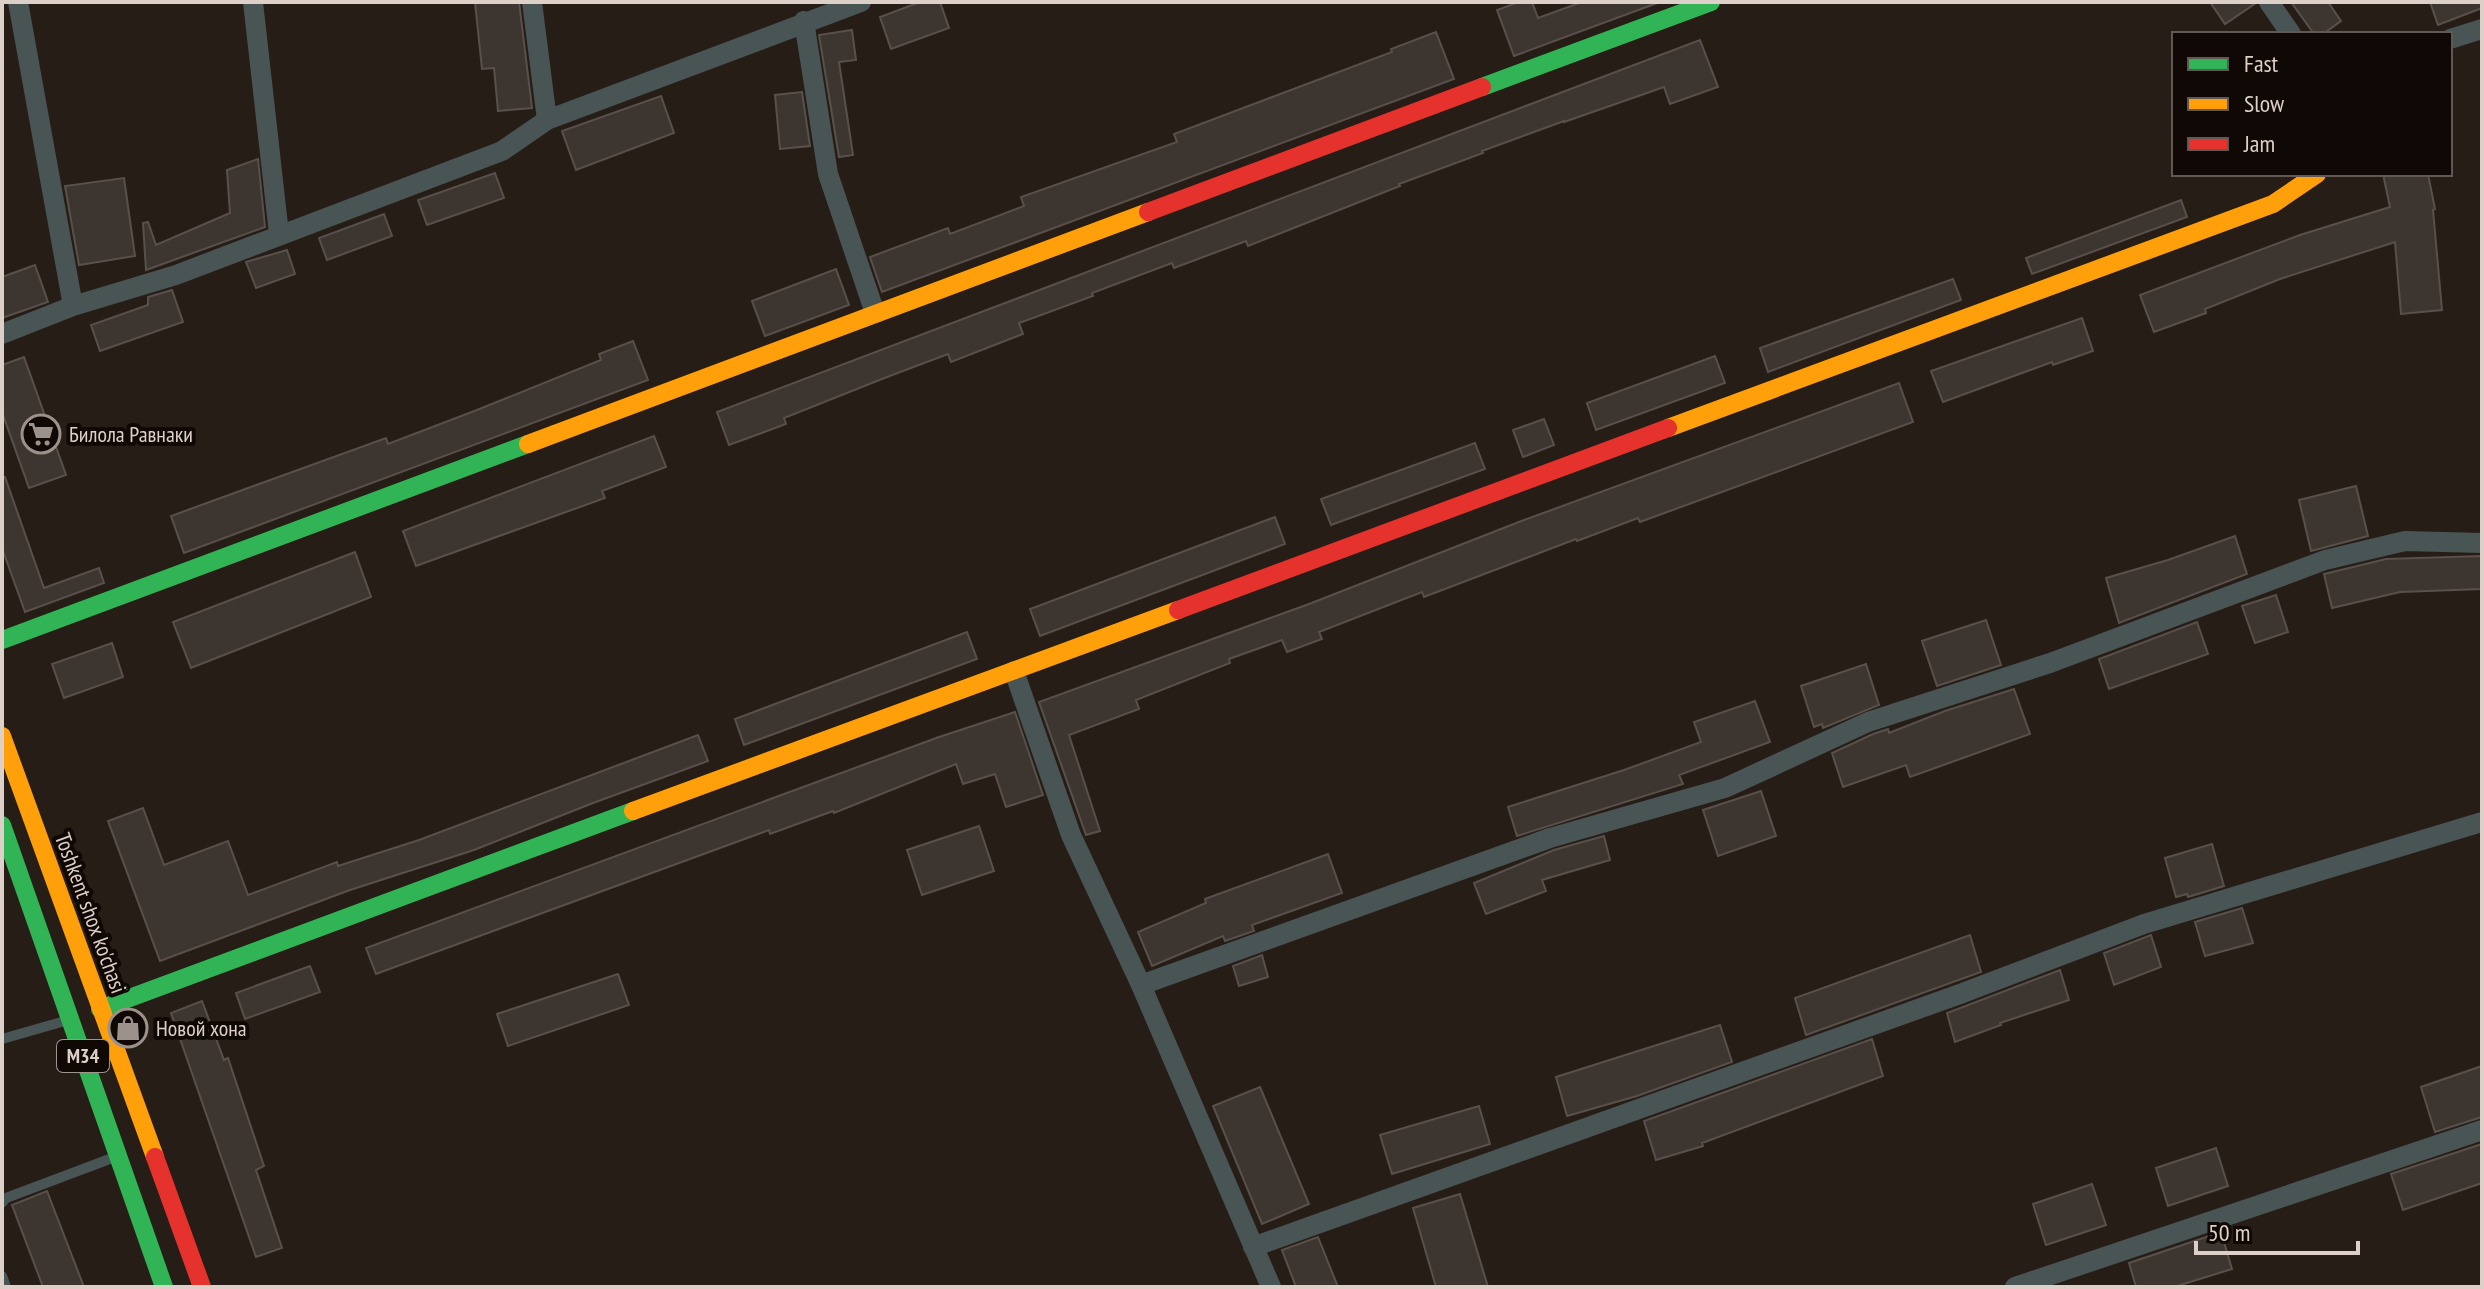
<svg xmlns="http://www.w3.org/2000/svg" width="2484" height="1289" font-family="'PT Sans Narrow',sans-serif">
<rect width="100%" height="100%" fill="#271d17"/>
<!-- building -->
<path fill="#3d3530" stroke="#59504b" stroke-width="2" d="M 475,2 L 519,2 L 532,108 L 498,111 L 494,68 L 482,69 Z
M 920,2 L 940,2 L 949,28 L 891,49 L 880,17 Z
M 1519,2 L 1532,2 L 1538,18 L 1582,2 L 1660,2 L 1514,56 L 1497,10 Z
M 2210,2 L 2256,2 L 2256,3 L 2225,24 Z
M 2291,2 L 2328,2 L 2341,21 L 2323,34 L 2314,34 Z
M 2430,2 L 2482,2 L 2482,8 L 2438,25 Z
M 852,30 L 856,60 L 839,62 L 853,155 L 839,157 L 819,35 Z
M 1436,32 L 1454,79 L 882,292 L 870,257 L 948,228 L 950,234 L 1024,206 L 1021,197 L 1177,142 L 1174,134 L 1392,52 L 1391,49 Z
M 1700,40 L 1718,87 L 1670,104 L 1664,87 L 1564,122 L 1564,121 L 1482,151 L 1483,153 L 1399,184 L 1400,186 L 1248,246 L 1246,241 L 1174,268 L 1172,263 L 1092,293 L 1093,296 L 1019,323 L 1023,334 L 951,362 L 948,354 L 887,377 L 784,418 L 786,424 L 729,445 L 717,412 Z
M 802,92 L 810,146 L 780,149 L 775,95 Z
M 661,96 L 674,133 L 576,170 L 562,131 Z
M 258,159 L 265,227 L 146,270 L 143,223 L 148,222 L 156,245 L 230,213 L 227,170 Z
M 495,173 L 504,198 L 427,225 L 418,200 Z
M 2383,174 L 2428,174 L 2435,209 L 2433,210 L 2442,310 L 2401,314 L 2395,242 L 2280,279 L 2205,309 L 2206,313 L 2154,332 L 2140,295 L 2300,235 L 2390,207 Z
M 124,178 L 135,256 L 79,265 L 65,186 Z
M 2181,200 L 2187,217 L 2032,274 L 2026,258 Z
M 384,214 L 392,236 L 327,260 L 319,238 Z
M 287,250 L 295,274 L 256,288 L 246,262 Z
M 35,265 L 48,302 L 2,318 L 2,277 Z
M 836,269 L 849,305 L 765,336 L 752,301 Z
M 1953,279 L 1961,300 L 1768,372 L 1760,348 Z
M 172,290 L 183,322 L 100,351 L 91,325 L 148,305 L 148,297 Z
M 2082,318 L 2093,351 L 2053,365 L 2052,362 L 1943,402 L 1931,371 Z
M 633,341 L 648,380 L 184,553 L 171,516 L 386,438 L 388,444 L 477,410 L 601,360 L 599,354 Z
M 1715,356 L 1725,383 L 1596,430 L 1587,403 Z
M 24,357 L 66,475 L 29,488 L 2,412 L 2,365 Z
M 1899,383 L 1913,422 L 1640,522 L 1638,518 L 1577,541 L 1576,539 L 1424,597 L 1422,592 L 1319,632 L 1322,639 L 1287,652 L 1282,640 L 1229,659 L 1230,663 L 1136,700 L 1139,709 L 1069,735 L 1100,831 L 1086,835 L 1039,702 L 1309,604 L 1524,520 Z
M 1544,419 L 1554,445 L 1523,457 L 1513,430 Z
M 654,436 L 666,467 L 602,491 L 605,498 L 416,566 L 403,531 Z
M 1475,443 L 1485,469 L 1331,525 L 1321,499 Z
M 2,477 L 5,477 L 44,588 L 99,568 L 104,583 L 25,612 L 2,548 Z
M 2356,486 L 2368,536 L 2311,551 L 2299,500 Z
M 1275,517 L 1285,544 L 1040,636 L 1030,609 Z
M 2235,536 L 2247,574 L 2119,623 L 2106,578 L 2168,560 Z
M 355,552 L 371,597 L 191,668 L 173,622 Z
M 2482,556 L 2482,589 L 2400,592 L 2332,608 L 2324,574 L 2386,559 Z
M 2276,595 L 2288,632 L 2255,643 L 2242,606 Z
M 1986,620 L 2001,665 L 1937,686 L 1922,641 Z
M 2197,622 L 2208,654 L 2109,689 L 2099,659 Z
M 967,632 L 977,659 L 744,745 L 735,719 Z
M 112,643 L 123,677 L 64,698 L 52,664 Z
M 1866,664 L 1879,705 L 1823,728 L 1822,724 L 1814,727 L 1801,686 Z
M 2014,689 L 2030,734 L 1910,777 L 1906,765 L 1843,787 L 1832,753 L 1873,734 L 1888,729 L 1889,733 L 1945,711 Z
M 1755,701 L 1770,742 L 1679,775 L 1683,784 L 1517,836 L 1508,807 L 1624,770 L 1701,742 L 1694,722 Z
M 1015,712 L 1043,795 L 1006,807 L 995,774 L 963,784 L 956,764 L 834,813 L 833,811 L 770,834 L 769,830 L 376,974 L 366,948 L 939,737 Z
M 698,735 L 708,761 L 593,803 L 474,850 L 350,890 L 160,961 L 108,821 L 143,808 L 164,865 L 228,841 L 248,895 L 337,862 L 338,866 L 419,840 Z
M 1761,791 L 1776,836 L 1718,856 L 1703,810 Z
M 979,826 L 994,871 L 922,895 L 907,850 Z
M 1604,836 L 1610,860 L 1542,880 L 1546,891 L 1486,914 L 1474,883 L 1554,850 Z
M 2212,844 L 2224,886 L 2188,897 L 2187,894 L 2176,897 L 2165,858 Z
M 1328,854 L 1342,893 L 1252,925 L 1254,931 L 1225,941 L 1223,936 L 1152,966 L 1138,932 L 1206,903 L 1205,899 Z
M 2242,908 L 2253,943 L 2205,956 L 2195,922 Z
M 1970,935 L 1981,972 L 1806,1035 L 1795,998 Z
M 2151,935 L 2161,967 L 2114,985 L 2104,953 Z
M 1262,955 L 1268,977 L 1239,986 L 1233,966 Z
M 310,966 L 320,992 L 245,1019 L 236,993 Z
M 2060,970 L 2069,1000 L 2000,1023 L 2001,1025 L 1955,1042 L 1947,1013 Z
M 618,974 L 629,1005 L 508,1046 L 497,1014 Z
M 202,1001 L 224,1060 L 228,1058 L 264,1166 L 256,1170 L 282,1248 L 256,1257 L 171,1013 Z
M 1720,1025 L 1732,1062 L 1637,1096 L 1567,1116 L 1556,1077 Z
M 1872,1039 L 1883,1076 L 1702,1143 L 1703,1146 L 1656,1160 L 1644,1121 Z
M 2482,1066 L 2482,1117 L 2435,1132 L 2421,1087 Z
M 1260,1087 L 1309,1204 L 1262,1224 L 1213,1106 Z
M 1479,1106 L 1490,1144 L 1392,1174 L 1380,1135 Z
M 2482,1144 L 2482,1183 L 2403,1210 L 2391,1174 Z
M 2216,1148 L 2228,1186 L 2168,1206 L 2156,1168 Z
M 2092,1184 L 2106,1225 L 2046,1245 L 2033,1204 Z
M 47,1191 L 84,1287 L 43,1287 L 12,1205 Z
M 1460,1194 L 1488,1287 L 1436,1287 L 1413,1208 Z
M 2221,1232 L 2232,1269 L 2174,1287 L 2136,1287 L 2129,1263 Z
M 1318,1237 L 1338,1287 L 1296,1287 L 1282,1250 Z"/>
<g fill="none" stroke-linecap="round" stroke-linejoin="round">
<!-- lane -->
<path stroke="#495454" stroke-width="10" d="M 2,1039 L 65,1021
M 2,1203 L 6,1198 L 115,1157
M 2,1276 L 6,1287"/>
<!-- street -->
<path stroke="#495454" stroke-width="20" d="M 18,2 L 73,306
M 253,2 L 279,234
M 532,2 L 547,120
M 2269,2 L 2291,34
M 804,21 L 828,174 L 875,313
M 2450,39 L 2482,29
M 2,334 L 73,306 L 176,275 L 502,151 L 547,120 L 861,2
M 1014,671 L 1071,835 L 1141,985 L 1271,1287
M 1141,985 L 1550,838 L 1725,788 L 1868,722 L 2050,663 L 2325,560 L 2405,541 L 2482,543
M 1253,1247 L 1960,994 L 2144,924 L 2482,822
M 2015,1287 L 2482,1130"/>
<!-- fast -->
<path stroke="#30b455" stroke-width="18" d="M 1482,87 L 1711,2
M 2,640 L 528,444
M 2,825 L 164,1287
M 100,1009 L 633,811"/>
<!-- slow -->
<path stroke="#ff9f0a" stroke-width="18" d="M 1668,428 L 2273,204 L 2317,174
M 528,444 L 1148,212
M 2,736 L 155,1157
M 633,811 L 1178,610"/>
<!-- jam -->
<path stroke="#e5322d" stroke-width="18" d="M 1148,212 L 1482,87
M 1178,610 L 1668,428
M 155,1157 L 202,1287"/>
</g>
<!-- icons -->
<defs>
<symbol id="supermarket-ring" viewBox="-11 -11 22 22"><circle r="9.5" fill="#100805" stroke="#9d918b" stroke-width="1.5"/><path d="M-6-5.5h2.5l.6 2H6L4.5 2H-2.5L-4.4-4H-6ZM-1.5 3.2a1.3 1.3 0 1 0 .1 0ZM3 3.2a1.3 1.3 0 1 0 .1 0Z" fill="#9d918b"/></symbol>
<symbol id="shop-ring" viewBox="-11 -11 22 22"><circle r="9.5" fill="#100805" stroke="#9d918b" stroke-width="1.5"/><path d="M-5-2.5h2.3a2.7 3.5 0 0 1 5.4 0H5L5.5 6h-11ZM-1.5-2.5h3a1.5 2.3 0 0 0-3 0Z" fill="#9d918b"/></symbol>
</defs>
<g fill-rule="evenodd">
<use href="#supermarket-ring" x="19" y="412" width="44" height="44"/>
<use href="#shop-ring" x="106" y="1006" width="44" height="44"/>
</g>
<g text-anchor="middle" stroke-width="8" stroke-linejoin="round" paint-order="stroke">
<!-- shield labels -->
<rect fill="#100805" stroke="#a0948e" stroke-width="2" x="57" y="1040" width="52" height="32" rx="6"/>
<g font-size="20" font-weight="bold" fill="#ddd0c9">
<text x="83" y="1063">M34</text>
</g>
<!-- poi labels -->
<g font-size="22" fill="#ddd0c9" stroke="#100805" text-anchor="start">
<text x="69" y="442">Билола Равнаки</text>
<text x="156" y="1036">Новой хона</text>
</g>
<!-- street labels -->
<g font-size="22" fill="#ddd0c9" stroke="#100805">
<text transform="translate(91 913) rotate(70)" y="8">Toshkent shox ko'chasi</text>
</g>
</g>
<!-- border -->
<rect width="2484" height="1289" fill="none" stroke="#ddd0c9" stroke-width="8"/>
<!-- legend -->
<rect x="2172" y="32" width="280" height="144" fill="#100805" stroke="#625853" stroke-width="2"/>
<rect x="2188" y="58" width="40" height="12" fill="#30b455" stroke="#625853" stroke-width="2"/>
<text x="2244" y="72" font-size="24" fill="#ddd0c9">Fast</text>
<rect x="2188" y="98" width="40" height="12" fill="#ff9f0a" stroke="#625853" stroke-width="2"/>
<text x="2244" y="112" font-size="24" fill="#ddd0c9">Slow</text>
<rect x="2188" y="138" width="40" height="12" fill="#e5322d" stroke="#625853" stroke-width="2"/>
<text x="2244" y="152" font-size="24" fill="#ddd0c9">Jam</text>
<!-- scale -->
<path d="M2196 1241v12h162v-12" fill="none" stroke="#ddd0c9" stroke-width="4"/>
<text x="2208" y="1241" font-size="24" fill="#ddd0c9" stroke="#100805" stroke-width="6" paint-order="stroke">50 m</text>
</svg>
